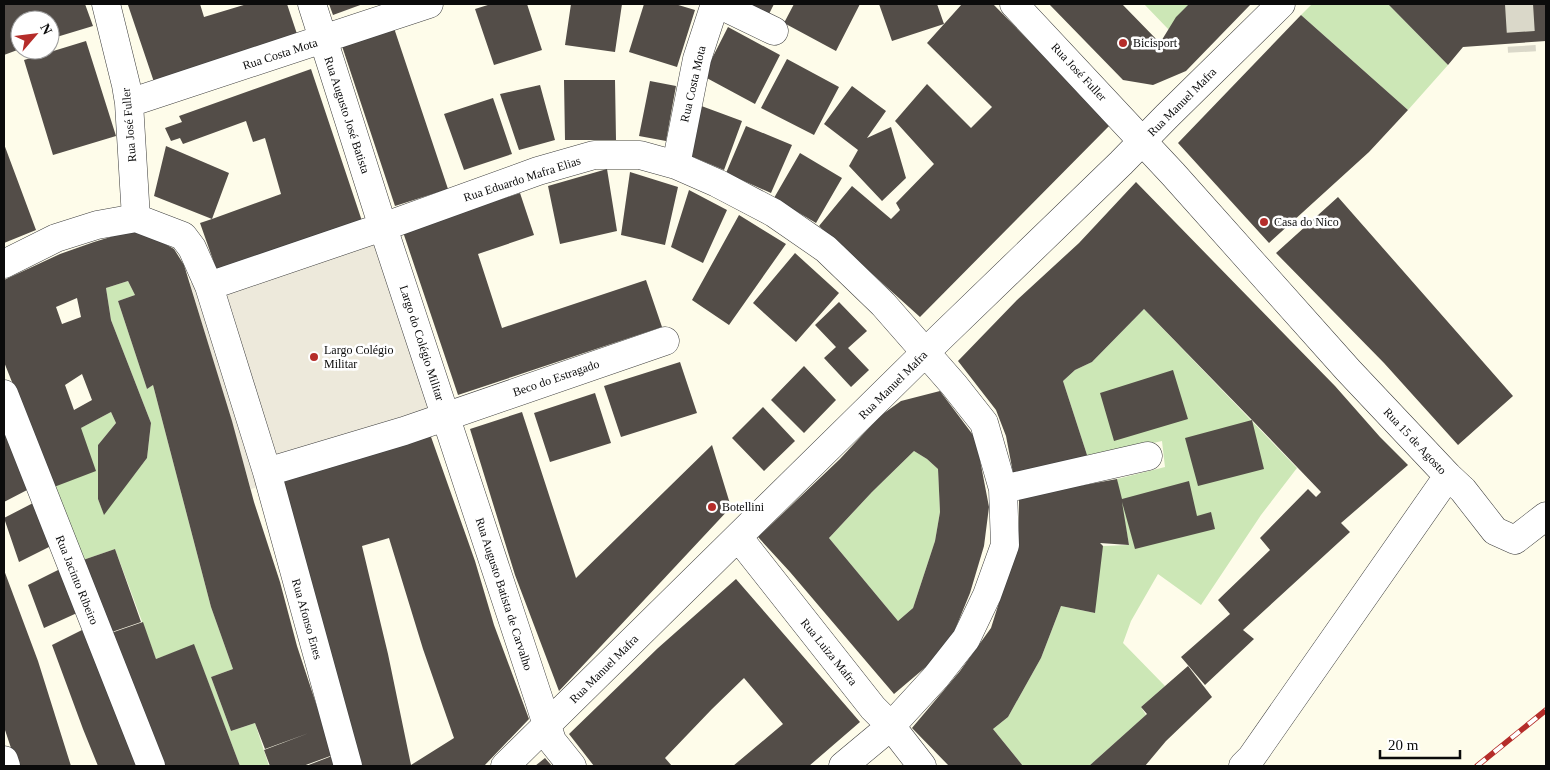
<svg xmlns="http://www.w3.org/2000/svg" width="1550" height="770" font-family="'Times New Roman',serif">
<rect width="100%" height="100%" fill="#fefcea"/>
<!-- green -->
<path fill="#cce7b6" d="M 1144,4 L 1193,4 L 1169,30 Z
M 1312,4 L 1388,4 L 1448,65 L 1408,110 L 1301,15 Z
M 128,281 L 135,295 L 118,301 L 147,389 L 153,385 L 211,607 L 233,669 L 211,677 L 231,731 L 255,723 L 269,766 L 240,766 L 194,645 L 156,659 L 115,549 L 83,560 L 54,487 L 81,428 L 111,412 L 116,423 L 98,445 L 98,499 L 104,514 L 147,458 L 151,423 L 111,320 L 106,288 Z
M 1144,309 L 1297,468 L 1261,515 L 1201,605 L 1158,574 L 1131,621 L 1123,643 L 1165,686 L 1141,707 L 1146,715 L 1089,766 L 1023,766 L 993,729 L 1008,717 L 1041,658 L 1061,606 L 1095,613 L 1100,543 L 1103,546 L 1129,545 L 1117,479 L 1165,467 L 1162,441 L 1088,458 L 1063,381 L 1075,370 L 1092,362 Z
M 914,451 L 927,459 L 938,469 L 940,512 L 935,541 L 913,608 L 898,621 L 829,538 L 872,492 Z"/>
<!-- plaza -->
<path fill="#ede9db" d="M 370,218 L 440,432 L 251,489 L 190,283 L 218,274 Z"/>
<!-- building -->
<path fill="#534d48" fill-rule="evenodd" d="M 4,4 L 85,4 L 93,26 L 50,39 L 50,20 L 20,20 L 20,49 L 4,55 Z
M 133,4 L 200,4 L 204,17 L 247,4 L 287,4 L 298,37 L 155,85 L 128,5 Z
M 329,4 L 363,4 L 333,15 Z
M 491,4 L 527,4 L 542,50 L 494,65 L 475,9 Z
M 571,4 L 622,4 L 615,52 L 565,45 Z
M 644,4 L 675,4 L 695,10 L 677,67 L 629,52 Z
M 749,4 L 774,4 L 769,14 Z
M 794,4 L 860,4 L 836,51 L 784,23 Z
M 879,4 L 937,4 L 944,24 L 892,41 Z
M 962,4 L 993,4 L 1111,124 L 920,317 L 819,226 L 852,186 L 891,219 L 900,210 L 896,203 L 934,164 L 895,121 L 927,84 L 971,128 L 992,107 L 927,43 Z
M 1049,4 L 1122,4 L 1160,43 L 1176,17 L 1189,4 L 1251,4 L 1186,71 L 1153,85 L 1123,80 Z
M 1388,4 L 1546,4 L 1546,41 L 1463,47 L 1448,65 Z
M 1301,15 L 1408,110 L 1369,152 L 1269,243 L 1178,143 Z
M 728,27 L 780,55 L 755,104 L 703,76 Z
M 394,28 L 448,189 L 395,206 L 342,46 Z
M 86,41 L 116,136 L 53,155 L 24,60 Z
M 787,59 L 839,87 L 814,135 L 761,108 Z
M 311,69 L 362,221 L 218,274 L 200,223 L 212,219 L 154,196 L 166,146 L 229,173 L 212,219 L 281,194 L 265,138 L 253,142 L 246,121 L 183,144 L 180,138 L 171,141 L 165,128 L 182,122 L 179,116 Z
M 564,80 L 615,80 L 616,140 L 565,140 Z
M 650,81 L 676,86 L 666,141 L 639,136 Z
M 540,85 L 555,140 L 519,150 L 500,94 Z
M 852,86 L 886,111 L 867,138 L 891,127 L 906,178 L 882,201 L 849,166 L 858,150 L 824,124 Z
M 493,98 L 512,154 L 464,170 L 444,114 Z
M 696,104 L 742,121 L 724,170 L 686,154 Z
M 746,126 L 792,145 L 771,193 L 726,173 Z
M 4,144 L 36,230 L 4,243 Z
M 800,153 L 842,178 L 816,223 L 774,198 Z
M 607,169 L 617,231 L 560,244 L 548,186 Z
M 630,172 L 678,187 L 665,245 L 621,235 Z
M 1136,182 L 1288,338 L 1335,386 L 1380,437 L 1408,465 L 1341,523 L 1350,532 L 1243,630 L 1254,639 L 1205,685 L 1181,657 L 1230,614 L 1218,600 L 1270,550 L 1260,538 L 1308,489 L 1316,497 L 1321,492 L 1252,420 L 1264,469 L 1198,486 L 1185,438 L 1252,420 L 1144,309 L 1092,362 L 1075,370 L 1063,381 L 1088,458 L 1014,478 L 1006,436 L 996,410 L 958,361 L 1017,300 L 1079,243 Z
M 689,190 L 727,210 L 703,263 L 671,247 Z
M 520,193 L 534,235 L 478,254 L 502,328 L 646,280 L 662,327 L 458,395 L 403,232 Z
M 1338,197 L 1513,396 L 1458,445 L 1384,363 L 1276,253 Z
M 739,215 L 786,244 L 729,325 L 692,300 Z
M 127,232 L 148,234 L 174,249 L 184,265 L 232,421 L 254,502 L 280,582 L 297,646 L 333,755 L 303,766 L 270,766 L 264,750 L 309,733 L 265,749 L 255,723 L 231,731 L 211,677 L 233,669 L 211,607 L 153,385 L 147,389 L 118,301 L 135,295 L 128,281 L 106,288 L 111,320 L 151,423 L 147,458 L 104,515 L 98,499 L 98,445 L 116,423 L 111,412 L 81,428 L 96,471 L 54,487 L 4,362 L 4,280 L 60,254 L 94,242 ZM 77,298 L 81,317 L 62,324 L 56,307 ZM 82,374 L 92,400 L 74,410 L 65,385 Z
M 795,253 L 839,293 L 796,342 L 753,303 Z
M 839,302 L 867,331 L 848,348 L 869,370 L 851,387 L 824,358 L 836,347 L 815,325 Z
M 680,362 L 697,413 L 621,437 L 604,386 Z
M 804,366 L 836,400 L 804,433 L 771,400 Z
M 1173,370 L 1188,419 L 1114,441 L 1100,393 Z
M 940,391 L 976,439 L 989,507 L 984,546 L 970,593 L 947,649 L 894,694 L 790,572 L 758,537 L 840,459 L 880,416 L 901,401 ZM 914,451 L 927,459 L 938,469 L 940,512 L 935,541 L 913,608 L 898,621 L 829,538 L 872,492 Z
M 595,393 L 611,443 L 550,462 L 534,413 Z
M 763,407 L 795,441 L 764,471 L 732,438 Z
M 522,412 L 576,578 L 712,445 L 731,507 L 559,691 L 515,575 L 470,429 Z
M 4,424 L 29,489 L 4,502 Z
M 430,434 L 475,561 L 494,625 L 529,719 L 484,766 L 359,766 L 280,480 ZM 389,538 L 423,649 L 454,738 L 411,765 L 388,654 L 362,546 Z
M 1117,479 L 1122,499 L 1189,481 L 1197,516 L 1211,512 L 1215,529 L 1135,549 L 1122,502 L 1129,545 L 1100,543 L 1103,546 L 1095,613 L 1061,606 L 1041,658 L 1008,717 L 993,729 L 1023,766 L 949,766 L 912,728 L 960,671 L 991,628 L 1019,539 L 1019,497 Z
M 35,502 L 51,546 L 19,562 L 4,518 Z
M 115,549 L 141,622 L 109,633 L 83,560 Z
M 60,569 L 77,613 L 44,628 L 28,585 Z
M 4,570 L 38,661 L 71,766 L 17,766 L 4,727 Z
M 736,579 L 860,722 L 809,766 L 733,766 L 783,724 L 744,678 L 712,709 L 665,758 L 672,766 L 594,766 L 569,734 L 658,648 Z
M 143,622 L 156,659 L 194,644 L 240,766 L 162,766 L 111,633 Z
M 84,629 L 114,710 L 138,766 L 98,766 L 83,729 L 52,645 Z
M 1188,666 L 1212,697 L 1166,741 L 1145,766 L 1089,766 L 1147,714 L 1141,707 Z
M 332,756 L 335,766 L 306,766 Z
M 545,758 L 552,766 L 535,766 Z"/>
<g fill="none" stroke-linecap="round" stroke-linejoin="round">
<!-- minor-tunnel -->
<path stroke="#dad8c9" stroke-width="28" stroke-dasharray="28 14" stroke-linecap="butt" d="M 1519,4 L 1522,52"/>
<defs>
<path id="minor" d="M 106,4 L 126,85 L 129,103 L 136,218
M 312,4 L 380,218 L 539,700 L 552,741 L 572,766
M 718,4 L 774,31
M 1014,4 L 1173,174 L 1348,370 L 1448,476 L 1463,490 L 1495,531 L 1515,540 L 1546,516
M 129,103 L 429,4
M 676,165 L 697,59 L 715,4
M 4,264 L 56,238 L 97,225 L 136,218 L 183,236 L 192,248 L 209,286 L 267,472 L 348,766
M 209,286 L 394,223 L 538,171 L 594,155 L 640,155 L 676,165 L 717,183 L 774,213 L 826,249 L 883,304 L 954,385 L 984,423 L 1003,489 L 1005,545 L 987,595 L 966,639 L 936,677 L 891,726 L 843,766
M 4,394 L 151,766
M 267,472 L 404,431 L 665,341
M 1003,489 L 1148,456
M 738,537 L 873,708 L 891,726 L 922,766
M 4,760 L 6,766
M 505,766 L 941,337 L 1121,163 L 1167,116 L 1281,4
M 1243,766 L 1251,758 L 1448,476"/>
</defs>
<!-- minor casing -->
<use href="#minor" stroke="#3e3e3e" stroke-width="29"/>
<!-- minor -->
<use href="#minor" stroke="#fff" stroke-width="28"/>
<defs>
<path id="rail" d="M 1477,766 L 1546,710"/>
</defs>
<!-- rail casing -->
<use href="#rail" stroke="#b52d2a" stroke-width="5.5"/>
<!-- rail -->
<use href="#rail" stroke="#fff" stroke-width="4" stroke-dasharray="11" stroke-linecap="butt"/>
</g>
<!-- markers -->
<g fill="#b52d2a" stroke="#fff" stroke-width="2">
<circle cx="1123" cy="43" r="5"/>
<circle cx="1264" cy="222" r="5"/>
<circle cx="314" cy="357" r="5"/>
<circle cx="712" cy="507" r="5"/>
</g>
<g text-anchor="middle" stroke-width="5" stroke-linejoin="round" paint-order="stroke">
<!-- poi labels -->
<g font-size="12" fill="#0b0b0b" stroke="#fff" text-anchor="start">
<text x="1133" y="47">Bicisport</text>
<text x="1274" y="226">Casa do Nico</text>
<text x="324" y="354">Largo Colégio<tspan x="324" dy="14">Militar</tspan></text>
<text x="722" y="511">Botellini</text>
</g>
<!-- street labels -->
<g font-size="12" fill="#0b0b0b" stroke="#fff">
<text transform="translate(280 54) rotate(-18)" y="4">Rua Costa Mota</text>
<text transform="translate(1079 72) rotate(47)" y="4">Rua José Fuller</text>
<text transform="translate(693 84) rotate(-77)" y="4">Rua Costa Mota</text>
<text transform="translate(1182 102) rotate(-45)" y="4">Rua Manuel Mafra</text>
<text transform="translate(347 115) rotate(72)" y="4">Rua Augusto José Batista</text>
<text transform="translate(129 125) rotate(-95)" y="4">Rua José Fuller</text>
<text transform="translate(522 179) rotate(-18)" y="4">Rua Eduardo Mafra Elias</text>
<text transform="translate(422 343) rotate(72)" y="4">Largo do Colégio Militar</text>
<text transform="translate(556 378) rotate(-19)" y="4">Beco do Estragado</text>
<text transform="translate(893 385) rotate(-45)" y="4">Rua Manuel Mafra</text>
<text transform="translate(1415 441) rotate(47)" y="4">Rua 15 de Agosto</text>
<text transform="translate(77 580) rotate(68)" y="4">Rua Jacinto Ribeiro</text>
<text transform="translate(504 594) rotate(72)" y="4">Rua Augusto Batista de Carvalho</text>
<text transform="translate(307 619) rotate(74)" y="4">Rua Afonso Enes</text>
<text transform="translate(829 652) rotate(51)" y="4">Rua Luiza Mafra</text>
<text transform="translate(604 669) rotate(-45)" y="4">Rua Manuel Mafra</text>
</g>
</g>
<!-- border -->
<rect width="1550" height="770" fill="none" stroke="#0b0b0b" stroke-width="10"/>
<!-- north arrow -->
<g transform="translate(35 35) rotate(62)"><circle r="24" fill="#ffffff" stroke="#9d9d9d"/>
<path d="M0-4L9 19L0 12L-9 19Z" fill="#b52d2a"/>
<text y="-8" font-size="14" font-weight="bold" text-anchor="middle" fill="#0b0b0b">N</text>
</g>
<!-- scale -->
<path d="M1380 750v8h80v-8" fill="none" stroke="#0b0b0b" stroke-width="2.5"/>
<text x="1388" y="750" font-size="15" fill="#0b0b0b" stroke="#ffffff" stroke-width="4" paint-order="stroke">20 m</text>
</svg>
